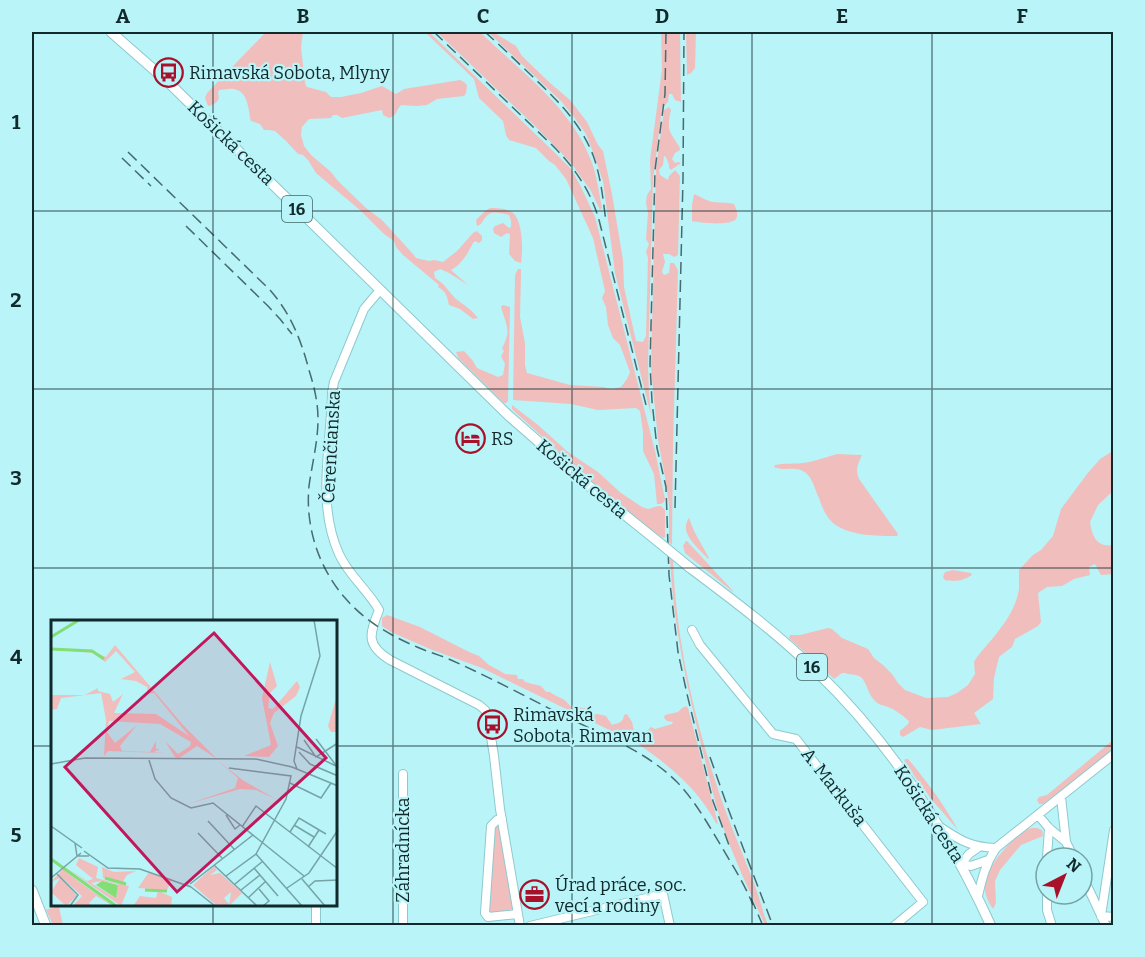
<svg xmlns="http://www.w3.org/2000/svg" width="1145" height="957" font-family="Bitter,serif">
<rect width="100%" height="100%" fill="#b8f4f8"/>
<!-- green -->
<path fill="#f0bfbd" d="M 266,32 L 303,32 L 301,47 L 305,83 L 307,87 L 326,92 L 331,97 L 341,97 L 361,93 L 382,86 L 396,94 L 404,89 L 460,80 L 464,82 L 467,85 L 466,93 L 464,96 L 437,99 L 427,105 L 417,106 L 401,105 C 396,110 397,116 389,118 L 383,115 L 382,110 L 342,118 L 337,115 L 333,115 L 331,118 L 309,119 L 302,127 L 301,135 L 304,146 L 311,155 L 331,172 L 338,181 L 366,208 L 382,220 L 413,254 L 416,258 L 429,261 L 434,260 L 443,262 L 457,251 L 473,233 L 477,231 L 482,236 L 482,240 L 479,243 L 475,241 L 473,243 C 468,253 462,264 451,270 L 468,285 L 449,273 L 440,269 L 434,272 L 435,278 C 446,285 448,291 456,299 C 464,305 472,310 478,318 L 473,319 L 460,309 L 449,305 C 447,297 447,292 438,287 L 439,285 L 403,255 L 396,247 L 394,241 L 384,234 L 361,211 L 316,173 L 308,160 L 303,155 L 298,154 L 287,142 L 275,131 L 269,130 L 264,130 L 260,124 L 251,121 C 248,110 249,92 234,89 C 230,88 223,90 219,90 L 218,93 C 221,101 215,104 208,106 L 205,98 L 207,93 Z
M 425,32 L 429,32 L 552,150 L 571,169 L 581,187 L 595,217 L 655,451 L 665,499 L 664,502 L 661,504 L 657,504 L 654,474 L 643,451 L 643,432 L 640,411 L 636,408 L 598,410 L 571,404 L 513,400 L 515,275 L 518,269 L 521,269 L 521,275 L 520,317 L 525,343 L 525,365 L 527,373 L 570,385 L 604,387 L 611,389 L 621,387 L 627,379 L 630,372 L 620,345 L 613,338 L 608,325 L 606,307 L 602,298 L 605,291 L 593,238 L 566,179 L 555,165 L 549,161 L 536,148 L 509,140 L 506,135 L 503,121 L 479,98 L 474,79 Z
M 437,32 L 480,32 C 521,72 572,107 592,163 C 597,177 599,193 602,208 L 600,210 L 591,191 L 571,163 L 536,127 Z
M 488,32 L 493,32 L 516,46 L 522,56 L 550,83 L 570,100 L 587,122 L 598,145 L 603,151 L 612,194 L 623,260 L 624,287 L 636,341 L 643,342 L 646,336 L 648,258 L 646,252 L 649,244 L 646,239 L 648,213 L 646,203 L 647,195 L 651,189 L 650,160 L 662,69 L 661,32 L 680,32 L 681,102 L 675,100 L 672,94 L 669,94 L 668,102 L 662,108 L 653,180 L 648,366 L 649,393 L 651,415 L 615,273 L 603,181 L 593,152 L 586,134 L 574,117 L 561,101 Z
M 686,32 L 696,32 L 695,68 L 691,73 L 687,75 Z
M 669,107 L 671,110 C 666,132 670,131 680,148 L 680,150 L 675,153 L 672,159 L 675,163 L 679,162 L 681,163 L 671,170 L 669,168 L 669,165 L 666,157 L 664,156 L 663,165 L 659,170 L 660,175 L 668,180 L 669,176 L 675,170 L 680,176 L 678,255 L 674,257 L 669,254 L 663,254 L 665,262 L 662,272 L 664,275 L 669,273 L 670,263 L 674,263 L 678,270 L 673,443 L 672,545 L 669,542 L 669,505 L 665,477 L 658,440 L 651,368 L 656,169 L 664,110 Z
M 694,194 C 700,196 706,201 713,202 C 721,203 727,202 734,204 C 736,209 739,214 736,219 C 731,226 700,223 692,221 L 692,205 Z
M 490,208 C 497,208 506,208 513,213 C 523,221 523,251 521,263 L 515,261 L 509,254 L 510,234 L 507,233 L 501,237 L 494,233 L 493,229 L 495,226 L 503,223 L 509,228 L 511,227 L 511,221 L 509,215 C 493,211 489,210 481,224 L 477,226 L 476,220 L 485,211 Z
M 503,305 L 510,307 L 508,401 L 506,403 L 504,403 L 459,359 L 456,352 L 464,351 L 473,361 L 477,368 L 498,377 L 503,375 L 505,364 L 501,356 L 504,351 L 502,348 C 512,330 506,325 501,307 Z
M 512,405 L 538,425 L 568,452 L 598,472 L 621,493 L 642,507 L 648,509 L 658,506 L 661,506 L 665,510 L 665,537 L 663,538 C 610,501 563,455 515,412 L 512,409 Z
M 1113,451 L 1113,491 L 1098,505 L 1090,522 C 1092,536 1097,548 1113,545 L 1113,574 L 1101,575 L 1095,564 L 1089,567 L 1090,575 L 1074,579 L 1062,586 L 1047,587 L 1038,593 L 1041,622 L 1038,626 L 1015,639 L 1012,647 L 999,657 L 994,678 L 993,699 L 974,713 L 981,724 L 932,730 L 920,727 L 903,737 L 900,735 L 900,731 L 908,724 L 909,721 C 902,715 896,710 888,707 C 883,705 883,706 879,704 C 867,697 868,681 859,676 C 855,674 849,675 845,673 L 842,673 L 834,679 L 789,638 L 790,635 L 800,635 L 828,628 L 832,629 L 842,638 L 868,649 L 874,658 L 883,665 L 892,674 L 898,683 L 905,690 L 926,698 L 948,697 L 957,693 L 968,685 L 975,674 L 974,662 L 977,657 C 993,637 1015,616 1019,589 C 1019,583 1019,576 1019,570 L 1033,555 L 1041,550 L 1053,536 L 1061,509 L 1087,474 L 1100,459 Z
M 837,454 L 862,455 C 858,464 855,469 859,479 L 898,534 L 897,536 C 876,536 849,536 833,523 C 826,517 822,507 819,498 C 815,490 813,479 806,473 C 796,465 785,472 774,467 L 775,465 C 784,463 794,464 804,463 C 815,461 826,457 837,454 Z
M 689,518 L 694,531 L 709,558 L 708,559 C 699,548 678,534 689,518 Z
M 686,541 L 687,541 L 733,591 L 733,592 L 685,553 L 683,546 Z
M 670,558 L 673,561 C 676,635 692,710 715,780 C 726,816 742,851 755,886 C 760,899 763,913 768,925 L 765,925 C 750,892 734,859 722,824 C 713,798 708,771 701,744 C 686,683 673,622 670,558 Z
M 953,570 L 971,573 L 972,575 C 962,581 956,582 945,580 L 943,577 L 945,572 Z
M 387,615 L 420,627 L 469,652 L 479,656 L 489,665 L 500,671 L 505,674 L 517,675 L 518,679 L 523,679 L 525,682 C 527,682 529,683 532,684 C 541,686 540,684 546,692 L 550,692 C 559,699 563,696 571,707 L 585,708 L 591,715 L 598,714 L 606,716 L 612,725 C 618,723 623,723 624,715 L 627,714 L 632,722 L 634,731 L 636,731 L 638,735 L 642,735 L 651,727 L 655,729 L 672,724 L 673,722 L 667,721 L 664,718 L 665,715 L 678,712 L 682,708 L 686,706 L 688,708 L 718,824 L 716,823 C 698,789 669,765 638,744 L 482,668 L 430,649 L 391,632 L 382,626 L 382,618 Z
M 1113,740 L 1113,748 L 1103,758 L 1047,801 L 1043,804 L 1039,804 L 1037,800 L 1039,797 L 1047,795 Z
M 905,759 L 908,759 C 926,780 945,806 958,830 L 932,800 L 904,762 Z
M 499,822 L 513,913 L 494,915 L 489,913 L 487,908 L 494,827 Z
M 1031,828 L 1037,828 L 1042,830 L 1043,836 L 1021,845 L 1000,870 L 995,881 L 996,903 L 993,909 C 988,902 983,891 985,882 C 989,864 1014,834 1031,828 Z
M 61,905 L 67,905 L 59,907 L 63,925 L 53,925 L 46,910 Z"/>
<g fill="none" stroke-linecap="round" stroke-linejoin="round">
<defs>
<path id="minor" d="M 380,290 L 364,309 L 334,382 L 332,393 C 331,446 316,503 339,554 C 349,576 368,590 379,610 C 369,635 366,645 390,660 L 479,705 L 485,710 L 488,718 L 494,756 L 500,809 L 520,926
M 692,630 L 700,645 L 773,734 L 796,739 L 923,902 L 894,926
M 1061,797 L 1066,842 L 1074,858
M 1038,815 L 1049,828 L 1066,842
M 502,819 L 497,820 L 491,826 L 485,913 L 488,917 L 518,914
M 940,827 C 961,841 971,847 996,848
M 1114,830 L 1101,916 L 1114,917
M 979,847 L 969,854 L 961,864 L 971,866 L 988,860
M 1047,858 L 1049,828
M 1082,875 L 1106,926
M 1047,894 L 1047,910 L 1052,926
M 978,896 C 982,878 986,863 996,848 L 1114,754
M 316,904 L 316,926
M 403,926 L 403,774
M 530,926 L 663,894 L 670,926"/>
<path id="major" d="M 111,32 L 169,83 L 509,416 L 589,486 L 661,544
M 689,567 C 733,600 777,633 816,671 C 891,743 948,832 991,926
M 32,890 L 46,926"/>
</defs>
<!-- minor casing -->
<use href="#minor" stroke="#8fc9cd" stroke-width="10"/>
<!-- major casing -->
<use href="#major" stroke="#8fc9cd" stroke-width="11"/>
<!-- minor -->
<use href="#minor" stroke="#fff" stroke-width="8"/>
<!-- major -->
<use href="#major" stroke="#fff" stroke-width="9"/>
<!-- rail -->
<path stroke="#476b6e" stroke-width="1.5" stroke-dasharray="12 6" stroke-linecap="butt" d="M 434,32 L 553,146 C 574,167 591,191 599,220 L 646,405
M 485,32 C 501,46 516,61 532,76 C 557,100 580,122 593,155 C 601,177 603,199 606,222
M 666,32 L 665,94 L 655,170 L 650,365 L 652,401 L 657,448 L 666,487 L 669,575 L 678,652 L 687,694 L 713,801 L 730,848
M 128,152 L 270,290 C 291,314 301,340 309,370 C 314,386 318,402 318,419 C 318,442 312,464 309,486 C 305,527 319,569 346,599 C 365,621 391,636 417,647 C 428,652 440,655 451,660 C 489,677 527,697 564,716 C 603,735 646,751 677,782 C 696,802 709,826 723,849 C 734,868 745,885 753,905
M 122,158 L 151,186
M 186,226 L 268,306 L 280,319 L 292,334
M 675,508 L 683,179 L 684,32
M 710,757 L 729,811 L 773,926
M 751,898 L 763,926"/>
<defs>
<path id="major-bridge" d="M 661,544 L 689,567"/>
</defs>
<!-- major-bridge casing -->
<use href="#major-bridge" stroke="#8fc9cd" stroke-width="11" stroke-linecap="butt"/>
<!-- major-bridge -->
<use href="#major-bridge" stroke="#fff" stroke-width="9"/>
</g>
<!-- grid -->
<path fill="none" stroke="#11292b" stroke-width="1.5" stroke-opacity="0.55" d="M 213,32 L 213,621M 393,32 L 393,926M 572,32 L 572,926M 752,32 L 752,926M 932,32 L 932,926M 32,211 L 1114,211M 32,389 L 1114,389M 32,568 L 1114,568M 32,746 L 52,746M 336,746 L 1114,746M 213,904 L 213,926"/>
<!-- icons -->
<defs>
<symbol id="bus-ring" viewBox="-11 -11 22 22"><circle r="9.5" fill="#b8f4f8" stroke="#a9112a" stroke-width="1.5"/><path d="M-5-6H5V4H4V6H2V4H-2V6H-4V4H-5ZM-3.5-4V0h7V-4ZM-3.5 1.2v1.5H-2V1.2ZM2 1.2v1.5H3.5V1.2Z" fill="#a9112a"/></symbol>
<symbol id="hotel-ring" viewBox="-11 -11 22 22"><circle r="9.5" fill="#b8f4f8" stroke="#a9112a" stroke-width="1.5"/><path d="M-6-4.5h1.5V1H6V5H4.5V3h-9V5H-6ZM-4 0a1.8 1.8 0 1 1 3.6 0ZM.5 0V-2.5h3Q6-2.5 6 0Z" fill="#a9112a"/></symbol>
<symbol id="office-ring" viewBox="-11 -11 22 22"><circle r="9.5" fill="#b8f4f8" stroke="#a9112a" stroke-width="1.5"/><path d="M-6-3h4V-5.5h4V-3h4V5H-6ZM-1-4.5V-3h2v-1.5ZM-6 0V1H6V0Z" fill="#a9112a"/></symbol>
</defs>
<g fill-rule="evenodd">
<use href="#bus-ring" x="152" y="56" width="33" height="33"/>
<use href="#hotel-ring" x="454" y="422" width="33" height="33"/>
<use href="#bus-ring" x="476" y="708" width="33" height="33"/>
<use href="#office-ring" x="518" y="878" width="33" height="33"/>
</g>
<g text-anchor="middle" stroke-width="4.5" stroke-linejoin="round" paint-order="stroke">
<!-- shield labels -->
<g fill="#b8f4f8" stroke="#436668" stroke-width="1.5">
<rect x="282" y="196" width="30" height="26" rx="4.5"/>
<rect x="797" y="654" width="30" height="26" rx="4.5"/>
</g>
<g font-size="16" font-weight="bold" fill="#11292b">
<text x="297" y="215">16</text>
<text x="812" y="673">16</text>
</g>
<!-- poi labels -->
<g font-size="18" fill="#11292b" stroke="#b8f4f8" text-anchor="start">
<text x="189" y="79">Rimavská Sobota, Mlyny</text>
<text x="491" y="445">RS</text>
<text x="513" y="721">Rimavská<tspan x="513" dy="21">Sobota, Rimavan</tspan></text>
<text x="555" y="891">Úrad práce, soc.<tspan x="555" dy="21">vecí a rodiny</tspan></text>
</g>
<!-- street labels -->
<g font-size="18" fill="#11292b" stroke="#b8f4f8">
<text transform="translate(231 143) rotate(44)" y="6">Košická cesta</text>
<text transform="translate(331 447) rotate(-87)" y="6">Čerenčianska</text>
<text transform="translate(582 479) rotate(40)" y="6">Košická cesta</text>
<text transform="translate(834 787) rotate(52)" y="6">A. Markuša</text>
<text transform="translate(929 814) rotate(57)" y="6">Košická cesta</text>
<text transform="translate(403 850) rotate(-90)" y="6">Záhradnícka</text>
</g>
</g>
<!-- overview -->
<g transform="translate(51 620)">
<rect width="286" height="286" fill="#b8f4f8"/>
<path d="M 64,25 L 132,105 L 166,139 L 146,126 L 127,139 L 124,137 L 114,121 L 127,134 L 139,126 L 140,122 L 109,104 L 58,101 L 56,112 L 64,123 L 86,105 L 69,126 L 71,131 L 99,132 L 105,121 L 105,129 L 109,129 L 103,132 L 114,133 L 57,131 L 53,136 L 55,100 L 50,73 L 10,78 L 6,89 L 0,90 L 0,75 L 34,75 L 47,68 L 47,71 L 59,74 L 62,82 L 72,74 L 63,93 L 105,94 L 138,116 L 103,73 L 96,74 L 96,67 L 85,61 L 70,59 L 84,52 L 65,31 L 54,42 L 44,33 L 6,30 L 38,30 L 55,37 ZM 219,42 L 226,66 L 219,73 L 217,88 L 222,89 L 246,61 L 249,67 L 245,76 L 223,93 L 219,103 L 227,126 L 218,137 L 193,136 L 220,125 L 211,78 ZM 286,75 L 286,112 L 280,112 L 277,106 ZM 167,141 L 193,161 L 225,179 L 205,170 L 189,169 L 137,184 L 184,168 L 187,158 ZM 28,238 L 47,247 L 45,258 L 78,266 L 70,286 L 14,247 L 36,261 L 42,259 L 25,245 ZM 51,261 L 67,264 L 65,278 L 40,263 ZM 163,246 L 166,250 L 159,255 L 169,253 L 191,273 L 178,286 L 180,272 L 173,278 L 178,284 L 171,286 L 169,282 L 170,286 L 166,286 L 142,265 ZM 51,247 L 63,252 L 85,251 L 76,255 L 71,263 L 52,258 ZM 12,249 L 27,261 L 62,286 L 45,276 L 38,283 L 41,286 L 22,286 L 31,276 L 11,258 L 26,276 L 15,286 L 0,272 L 9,258 L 0,262 ZM 98,252 L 121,259 L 116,270 L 87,268 ZM 107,271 L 121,277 L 120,286 L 112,286 L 112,282 L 111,286 L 83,285 L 89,276 L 105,278 Z" fill="#f0bfbd" fill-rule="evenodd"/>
<path d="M 51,261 L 67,265 L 65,278 L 45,265 Z" fill="#83de75"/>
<path fill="none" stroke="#83de75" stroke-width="3" d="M 0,17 L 28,0M 0,29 L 41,31 L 53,39M 0,239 L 65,286M 54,258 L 75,264M 94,270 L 116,271"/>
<path fill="none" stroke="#75a3a6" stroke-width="1.5" d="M 265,119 L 287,148M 253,120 L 265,137 L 287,123M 246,127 L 285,146M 248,132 L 259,144 L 287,156M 98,140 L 104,159 L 120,178 L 140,188 L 162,183 L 253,256M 0,144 L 34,138 L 205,139 L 241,147 L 287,166M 246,149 L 243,141 L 250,96 L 269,36 L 263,0M 239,163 L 270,178 L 280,163M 175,195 L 184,209 L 189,205M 157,201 L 183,229M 243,205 L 263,217M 0,206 L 31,228M 191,207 L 205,186 L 287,249M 239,212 L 248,198 L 275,214M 147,213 L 171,238M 24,223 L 26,236 L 38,236M 257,227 L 268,210M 33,231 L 57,248 L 89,249 L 140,267 L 136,265M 205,234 L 251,286M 163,245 L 206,286M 203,248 L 227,276M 6,254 L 27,275 L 19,286M 175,256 L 205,234 L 235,179 L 240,156 L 178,148M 0,258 L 30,233M 251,259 L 274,286M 139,264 L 202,215M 184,264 L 212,241M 140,267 L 164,286M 257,267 L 264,261 L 287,260M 236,268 L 258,253 L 287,210M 208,269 L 218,281 L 212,286M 190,270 L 209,255M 197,278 L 215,261"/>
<path fill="#c2185b" fill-opacity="0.15" stroke="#c2185b" stroke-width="3" d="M 163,13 L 275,138 L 126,272 L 14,147 Z"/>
<rect width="286" height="286" fill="none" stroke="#11292b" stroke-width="3"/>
</g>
<!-- border -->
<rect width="1145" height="957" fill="none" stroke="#b8f4f8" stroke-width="66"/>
<!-- north arrow -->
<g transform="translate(1064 876) rotate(42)"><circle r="28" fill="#b8f4f8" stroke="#75a3a6" stroke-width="1.5"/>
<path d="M0-4.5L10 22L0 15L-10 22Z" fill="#a9112a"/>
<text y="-9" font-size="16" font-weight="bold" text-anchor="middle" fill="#11292b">N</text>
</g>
<rect x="33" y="33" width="1079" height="891" fill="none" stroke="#11292b" stroke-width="2"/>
<g font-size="20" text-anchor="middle" font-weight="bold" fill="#11292b">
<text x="123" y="23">A</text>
<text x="303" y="23">B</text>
<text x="483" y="23">C</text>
<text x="662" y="23">D</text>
<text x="842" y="23">E</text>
<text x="1022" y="23">F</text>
<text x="16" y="129">1</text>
<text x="16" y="307">2</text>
<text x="16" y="485">3</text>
<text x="16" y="664">4</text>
<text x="16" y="842">5</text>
</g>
</svg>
